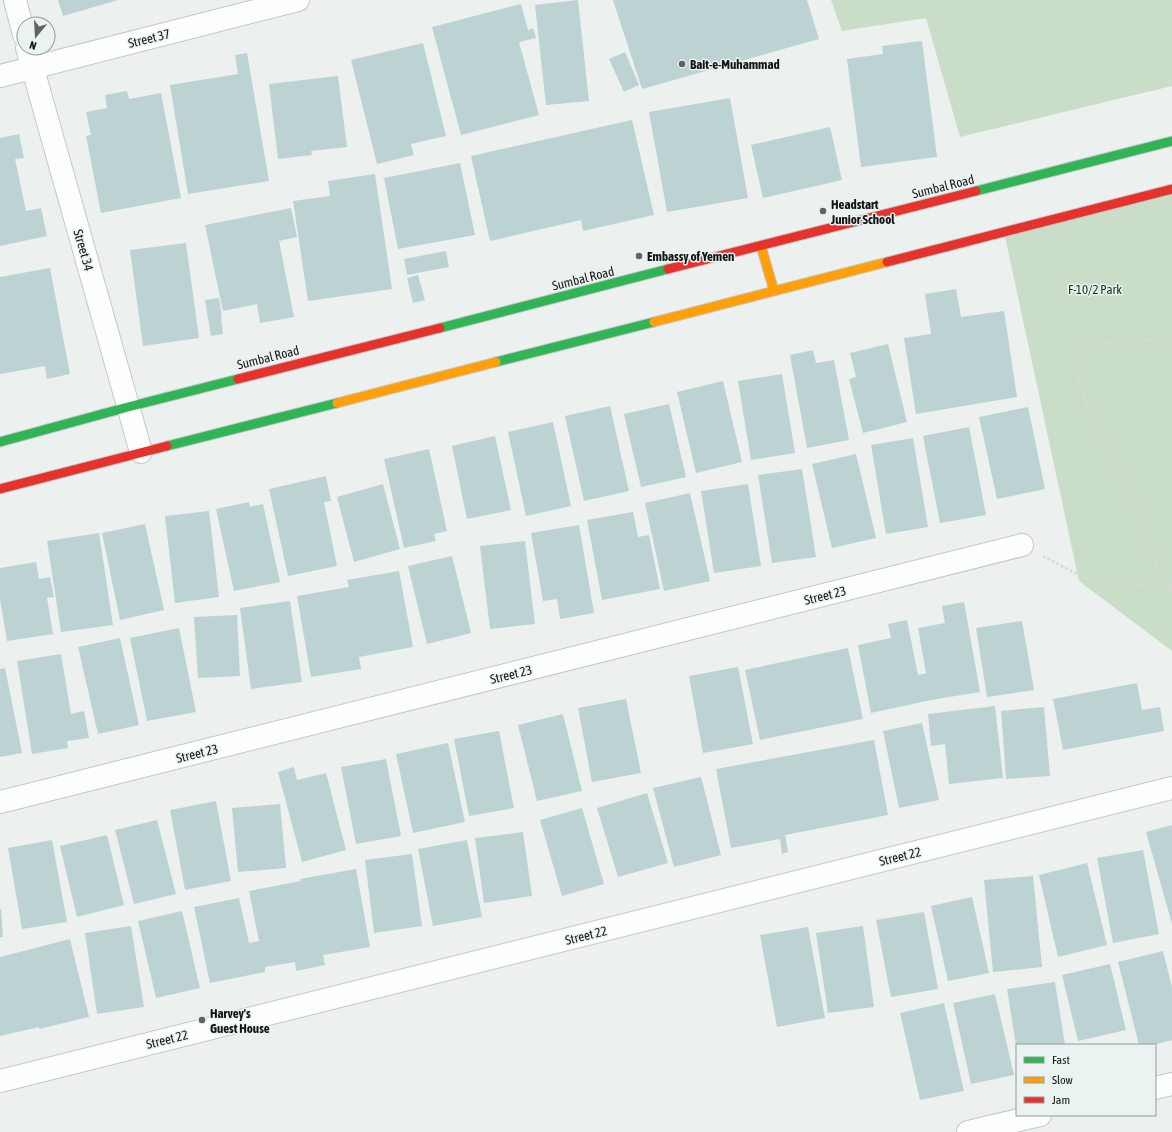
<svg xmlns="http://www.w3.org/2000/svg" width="1172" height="1132" font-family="'Asap Condensed',sans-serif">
<rect width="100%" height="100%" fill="#ecf1f0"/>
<!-- green -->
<path fill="#caddc9" d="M 831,0 L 1172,0 L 1172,86 L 960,137 L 926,18 L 842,31 Z
M 1172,189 L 1172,651 L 1079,581 L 1004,232 Z"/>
<!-- building -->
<path fill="#bcd2d3" d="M 58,0 L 118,0 L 63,16 Z
M 578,0 L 589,101 L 546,105 L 535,5 Z
M 613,0 L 807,0 L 819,39 L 642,89 Z
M 521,4 L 528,30 L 533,28 L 536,38 L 519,42 L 539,115 L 461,135 L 432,27 Z
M 922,41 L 937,157 L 861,167 L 847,59 L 883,54 L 882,46 Z
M 423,43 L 446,136 L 411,144 L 414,155 L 377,164 L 351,60 Z
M 625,52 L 639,85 L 624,92 L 609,59 Z
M 247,53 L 269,181 L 188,194 L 170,85 L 238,74 L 235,55 Z
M 338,76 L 347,147 L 311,151 L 312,155 L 278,159 L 269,84 Z
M 127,91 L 129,99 L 161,93 L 181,198 L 101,213 L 86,136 L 91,135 L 86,112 L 107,108 L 105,95 Z
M 730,98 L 748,198 L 667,212 L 649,112 Z
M 632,120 L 654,215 L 583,231 L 581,220 L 490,241 L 471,156 Z
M 830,127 L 842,180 L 763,198 L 751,145 Z
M 19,134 L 24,158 L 15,159 L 26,211 L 41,208 L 47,236 L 0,246 L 0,138 Z
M 460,163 L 475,235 L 398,249 L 384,178 Z
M 375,174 L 392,289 L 308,301 L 293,201 L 330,196 L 328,181 Z
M 291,208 L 297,237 L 279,241 L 294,317 L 260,323 L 257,304 L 223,311 L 205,225 Z
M 186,243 L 199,338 L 143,346 L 130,250 Z
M 446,251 L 449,267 L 407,275 L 404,259 Z
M 50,268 L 70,374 L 47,379 L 45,366 L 0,374 L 0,277 Z
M 418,275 L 425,300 L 413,303 L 407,278 Z
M 956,289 L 961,317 L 1004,311 L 1017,397 L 916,414 L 904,338 L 931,334 L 925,294 Z
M 219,298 L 222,317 L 221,317 L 223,334 L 211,336 L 205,300 Z
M 888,344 L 907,422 L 863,433 L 849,379 L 856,377 L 850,353 Z
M 813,350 L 816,363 L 834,360 L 849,440 L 807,448 L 790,355 Z
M 782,374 L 795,453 L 751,460 L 738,381 Z
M 723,381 L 742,462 L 696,473 L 677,392 Z
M 669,404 L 686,477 L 641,487 L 624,414 Z
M 610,406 L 629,491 L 584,501 L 565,416 Z
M 1028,407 L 1045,489 L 997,499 L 979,417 Z
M 553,422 L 571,506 L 526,516 L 508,432 Z
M 969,427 L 986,515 L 940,523 L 923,436 Z
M 495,436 L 511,510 L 467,519 L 452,446 Z
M 913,438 L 928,527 L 886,534 L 871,445 Z
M 429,449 L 447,531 L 434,534 L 436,541 L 404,548 L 384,459 Z
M 856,454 L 876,538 L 832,548 L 812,464 Z
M 802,469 L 816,557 L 772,563 L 758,475 Z
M 326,476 L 331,501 L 324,502 L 337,566 L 288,576 L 269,489 Z
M 383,484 L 400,549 L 354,562 L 337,497 Z
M 748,484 L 761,566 L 714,573 L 701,491 Z
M 690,493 L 710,581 L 664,591 L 645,503 Z
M 249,502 L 250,507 L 263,504 L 280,582 L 234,591 L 216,509 Z
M 209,511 L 219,597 L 175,603 L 165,516 Z
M 633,512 L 638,537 L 649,535 L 660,589 L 602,600 L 587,520 Z
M 145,524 L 164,610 L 120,620 L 102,533 Z
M 579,525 L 594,613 L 560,619 L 557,599 L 543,601 L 531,533 Z
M 99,533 L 113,625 L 61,632 L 47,541 Z
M 525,541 L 535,624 L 490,629 L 480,546 Z
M 452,556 L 471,633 L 427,644 L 408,566 Z
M 36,562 L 39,579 L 50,577 L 54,597 L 47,598 L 53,634 L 7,641 L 0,599 L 0,568 Z
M 399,571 L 413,647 L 359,657 L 361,669 L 311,677 L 297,596 L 349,587 L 347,580 Z
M 290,601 L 302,682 L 251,689 L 240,608 Z
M 964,602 L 980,692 L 931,700 L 871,713 L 858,645 L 891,638 L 888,624 L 907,620 L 918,675 L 926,673 L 918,628 L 945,623 L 942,606 Z
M 237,615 L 240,676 L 198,678 L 194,617 Z
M 1022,621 L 1034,690 L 987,697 L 976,628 Z
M 179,628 L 196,712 L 147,721 L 130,638 Z
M 120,638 L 139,725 L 98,734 L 78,647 Z
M 848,648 L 863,719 L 760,740 L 745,670 Z
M 61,654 L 71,714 L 84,711 L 89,738 L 67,741 L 68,748 L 32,754 L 17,661 Z
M 738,667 L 753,744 L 703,753 L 689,676 Z
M 5,668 L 22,753 L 0,757 L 0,669 Z
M 1137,683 L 1142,710 L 1160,707 L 1164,731 L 1063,750 L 1053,699 Z
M 626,699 L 641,773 L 592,782 L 578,708 Z
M 995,706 L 1003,778 L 949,784 L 945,744 L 931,746 L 928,714 Z
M 1044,707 L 1050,776 L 1006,779 L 1001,711 Z
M 563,714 L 582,791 L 537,801 L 518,725 Z
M 922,723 L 939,800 L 899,808 L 883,731 Z
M 499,731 L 514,808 L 469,816 L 454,739 Z
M 874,740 L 888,815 L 785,835 L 788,852 L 782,854 L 780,839 L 731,848 L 716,769 Z
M 448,743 L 465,822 L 413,833 L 396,754 Z
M 386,759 L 401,836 L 356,844 L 341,767 Z
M 294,767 L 297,780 L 326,773 L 346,850 L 302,862 L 278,772 Z
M 701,777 L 721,855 L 674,867 L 653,788 Z
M 647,793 L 668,863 L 618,877 L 597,808 Z
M 216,801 L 231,881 L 185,890 L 170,810 Z
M 280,804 L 286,868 L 238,872 L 232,808 Z
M 582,808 L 604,884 L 562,896 L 540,820 Z
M 157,820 L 176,894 L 134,904 L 115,830 Z
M 1172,825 L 1172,924 L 1146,832 Z
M 523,832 L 532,896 L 484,903 L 475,838 Z
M 107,835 L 124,905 L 77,917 L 60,846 Z
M 52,840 L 67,922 L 22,929 L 8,848 Z
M 467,840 L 482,917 L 433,926 L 418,849 Z
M 1143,850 L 1159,934 L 1113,943 L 1097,858 Z
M 412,854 L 422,926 L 374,933 L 365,860 Z
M 1087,863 L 1107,945 L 1058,957 L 1039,875 Z
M 356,869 L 370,947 L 323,955 L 325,965 L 296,971 L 295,962 L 265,967 L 265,972 L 210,983 L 194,907 L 239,898 L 249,943 L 259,941 L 249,891 L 301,881 L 300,879 Z
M 1033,876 L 1042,967 L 993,972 L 984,880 Z
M 972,897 L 989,973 L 948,981 L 931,906 Z
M 0,909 L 1,909 L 3,937 L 0,937 Z
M 182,911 L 200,988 L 156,998 L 138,921 Z
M 924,912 L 938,989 L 891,997 L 876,920 Z
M 131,926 L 144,1007 L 97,1014 L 85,933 Z
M 863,926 L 874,1007 L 828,1013 L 816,933 Z
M 808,927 L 825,1018 L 777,1027 L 760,935 Z
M 70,939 L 89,1017 L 39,1029 L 39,1027 L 0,1036 L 0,957 Z
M 1163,951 L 1172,987 L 1172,1040 L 1153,1045 L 1139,1045 L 1118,962 Z
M 1110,964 L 1126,1030 L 1078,1041 L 1062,975 Z
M 1055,982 L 1065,1045 L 1016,1045 L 1007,989 Z
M 995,994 L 1014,1075 L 971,1084 L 953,1003 Z
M 944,1003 L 964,1091 L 920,1100 L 900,1013 Z"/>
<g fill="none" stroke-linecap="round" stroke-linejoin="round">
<defs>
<path id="street" d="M 15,0 L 24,35
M 27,48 L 141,452
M 0,76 L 298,0
M 0,802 L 1022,545
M 0,1081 L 1172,788
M 1155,1088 L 1172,1084
M 968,1132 L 1040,1115"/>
<path id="fast" d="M 976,191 L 1172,141
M 440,328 L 668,269
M 496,362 L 654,322
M 0,442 L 128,407 L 238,379
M 167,446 L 337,403"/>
<path id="slow" d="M 761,246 L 774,291
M 654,322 L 887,262
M 337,403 L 496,362"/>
<path id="jam" d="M 887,262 L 1172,189
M 668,269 L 976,191
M 238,379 L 440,328
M 0,489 L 167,446"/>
</defs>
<!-- street casing -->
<use href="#street" stroke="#c4c8c7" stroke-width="24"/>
<!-- fast casing -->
<use href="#fast" stroke="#c4c8c7" stroke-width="11"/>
<!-- slow casing -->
<use href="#slow" stroke="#c4c8c7" stroke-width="11"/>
<!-- jam casing -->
<use href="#jam" stroke="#c4c8c7" stroke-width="11"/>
<!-- path -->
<path stroke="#d8d9d9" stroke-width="2.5" stroke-dasharray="3 2" stroke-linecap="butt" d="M 1172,341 C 1155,340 1097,338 1086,351 C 1079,359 1077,368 1079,379 C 1086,413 1106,441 1121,472 C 1128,486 1134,500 1138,514 C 1145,535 1155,574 1172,588
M 1043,556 L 1075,573 L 1108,588 L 1167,584"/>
<!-- street -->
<use href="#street" stroke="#fcfdfd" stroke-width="22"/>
<!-- fast -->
<use href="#fast" stroke="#30b455" stroke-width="9"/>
<!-- slow -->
<use href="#slow" stroke="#ff9f0a" stroke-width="9"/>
<!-- jam -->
<use href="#jam" stroke="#e5322d" stroke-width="9"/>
</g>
<!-- markers -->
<g fill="#5f6362" stroke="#eaf3f1" stroke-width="1.5">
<circle cx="682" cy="64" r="4"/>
<circle cx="823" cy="211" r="4"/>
<circle cx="639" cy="256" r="4"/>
<circle cx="202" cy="1020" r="4"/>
</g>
<g text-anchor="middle" stroke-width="3" stroke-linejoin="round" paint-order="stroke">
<!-- street labels -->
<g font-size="13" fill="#131615" stroke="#eaf3f1">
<text transform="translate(149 38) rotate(-14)" y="5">Street 37</text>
<text transform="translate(943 186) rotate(-14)" y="5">Sumbal Road</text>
<text transform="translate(84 250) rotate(74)" y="5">Street 34</text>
<text transform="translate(583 278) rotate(-14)" y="5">Sumbal Road</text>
<text transform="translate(268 357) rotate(-14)" y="5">Sumbal Road</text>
<text transform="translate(825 595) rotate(-14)" y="5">Street 23</text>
<text transform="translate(511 674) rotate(-14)" y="5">Street 23</text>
<text transform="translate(197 753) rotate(-14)" y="5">Street 23</text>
<text transform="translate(900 856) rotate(-14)" y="5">Street 22</text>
<text transform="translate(586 935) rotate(-14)" y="5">Street 22</text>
<text transform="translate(167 1039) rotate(-14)" y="5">Street 22</text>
</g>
<!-- poi labels -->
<g font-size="13" font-weight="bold" fill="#131615" stroke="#eaf3f1" text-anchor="start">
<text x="690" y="69">Bait-e-Muhammad</text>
<text x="831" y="209">Headstart<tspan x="831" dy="15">Junior School</tspan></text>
<text x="647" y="261">Embassy of Yemen</text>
<text x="210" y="1018">Harvey's<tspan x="210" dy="15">Guest House</tspan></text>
</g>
<!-- park labels -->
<g font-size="13" fill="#12340c" stroke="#eaf3f1">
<text x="1095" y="294">F-10/2 Park</text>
</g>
</g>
<!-- legend -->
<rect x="1016" y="1044" width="140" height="72" fill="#eaf3f1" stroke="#949b99"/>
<rect x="1024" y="1057" width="20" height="6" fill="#30b455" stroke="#949b99"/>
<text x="1052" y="1064" font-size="12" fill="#131615">Fast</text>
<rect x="1024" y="1077" width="20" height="6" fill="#ff9f0a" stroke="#949b99"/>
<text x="1052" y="1084" font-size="12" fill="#131615">Slow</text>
<rect x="1024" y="1097" width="20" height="6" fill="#e5322d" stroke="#949b99"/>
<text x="1052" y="1104" font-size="12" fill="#131615">Jam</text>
<!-- north arrow -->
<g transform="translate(36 36) rotate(198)"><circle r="19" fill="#eaf3f1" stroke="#949b99"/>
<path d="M0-3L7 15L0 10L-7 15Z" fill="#5f6362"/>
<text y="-6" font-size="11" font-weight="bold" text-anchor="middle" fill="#131615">N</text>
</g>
</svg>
